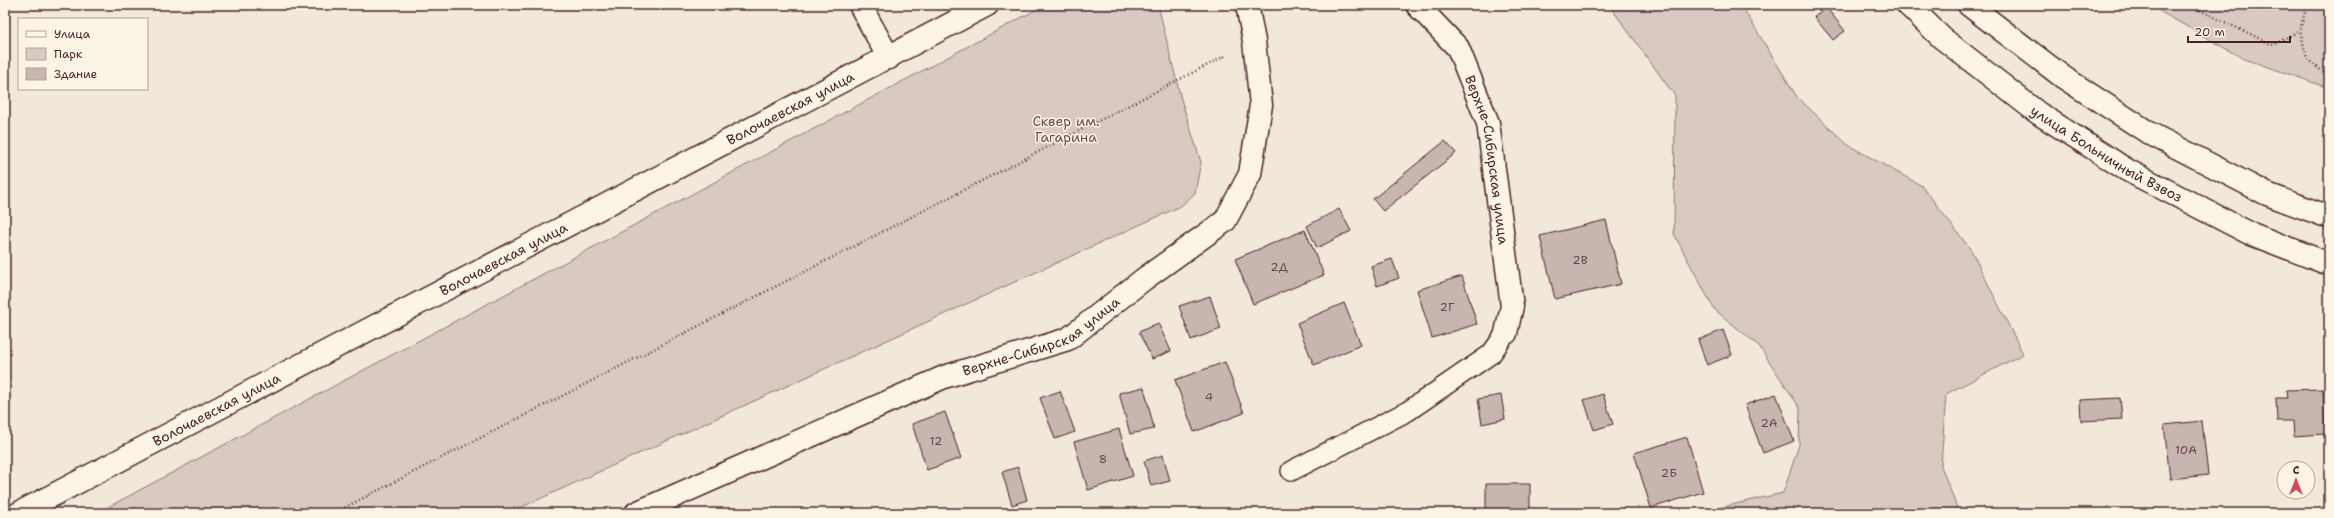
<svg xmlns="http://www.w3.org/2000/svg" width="2334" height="518" font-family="'Shantell Sans',sans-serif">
<rect width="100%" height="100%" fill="#f1e8da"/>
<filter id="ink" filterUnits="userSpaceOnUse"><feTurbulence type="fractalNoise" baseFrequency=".025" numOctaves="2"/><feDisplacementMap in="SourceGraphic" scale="8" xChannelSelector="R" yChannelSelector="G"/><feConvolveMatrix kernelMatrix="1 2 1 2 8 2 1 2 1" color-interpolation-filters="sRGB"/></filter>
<g filter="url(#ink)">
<!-- green -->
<path fill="#d8cac0" stroke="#917476" d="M 1045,5 L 1158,5 L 1181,99 L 1201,162 L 1195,193 L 1181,206 L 509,513 L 97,513 Z
M 1609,5 L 1741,5 L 1797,97 L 1848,145 L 1922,186 L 1971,250 L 2023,354 L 1946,394 L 1941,466 L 1959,513 L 1697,513 L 1783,493 L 1799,445 L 1800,408 L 1759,346 L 1714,309 L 1674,234 L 1675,96 Z
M 2149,5 L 2329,5 L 2329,88 L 2242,58 Z"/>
<!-- building -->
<path fill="#c7b6af" stroke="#4a1f2b" d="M 1826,7 L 1845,31 L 1833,40 L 1814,17 Z
M 1445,141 L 1456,153 L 1383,211 L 1373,199 Z
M 1339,209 L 1351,231 L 1317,248 L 1307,226 Z
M 1606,220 L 1621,284 L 1555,299 L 1540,236 Z
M 1305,230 L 1324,275 L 1253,304 L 1235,259 Z
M 1392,259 L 1399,278 L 1377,286 L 1371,266 Z
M 1462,276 L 1477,324 L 1432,338 L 1417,290 Z
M 1210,296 L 1221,329 L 1191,340 L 1179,306 Z
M 1344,303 L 1361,345 L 1314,365 L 1297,323 Z
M 1158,323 L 1171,351 L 1152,359 L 1139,332 Z
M 1723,330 L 1732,355 L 1707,365 L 1698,340 Z
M 1225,362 L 1244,413 L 1194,432 L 1175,380 Z
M 1144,387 L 1154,429 L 1130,434 L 1119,393 Z
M 2323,389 L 2325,434 L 2294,436 L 2293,421 L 2277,421 L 2276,398 L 2287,398 L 2286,390 Z
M 1060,391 L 1075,432 L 1055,439 L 1040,398 Z
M 1603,394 L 1613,424 L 1594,430 L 1584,400 Z
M 1776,394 L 1794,441 L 1763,453 L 1745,405 Z
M 1501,395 L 1505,419 L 1482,424 L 1478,399 Z
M 2120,398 L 2122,419 L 2081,421 L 2080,400 Z
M 945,412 L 961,458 L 927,470 L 912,424 Z
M 2202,421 L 2208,475 L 2170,479 L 2164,425 Z
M 1119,429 L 1133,476 L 1088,490 L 1074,442 Z
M 1687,437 L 1703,492 L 1651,508 L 1634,453 Z
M 1163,455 L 1170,481 L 1151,486 L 1144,461 Z
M 1018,467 L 1027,500 L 1012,505 L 1002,472 Z
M 1486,484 L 1530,484 L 1530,513 L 1486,513 Z"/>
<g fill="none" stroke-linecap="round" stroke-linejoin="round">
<defs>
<path id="lane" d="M 1291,471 L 1408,411 L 1491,354 L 1506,333"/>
<g id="street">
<path d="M 860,5 L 889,58"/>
<path id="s1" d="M 1417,5 L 1458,48 L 1488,123 L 1512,306 L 1506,333"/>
<path id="s2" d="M 19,513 L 987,5"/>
<path id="s3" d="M 636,513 L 944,377 L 1068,339 L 1144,279 L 1225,221 L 1250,174 L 1261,105 L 1254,41 L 1247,5"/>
</g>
<g id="primary">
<path id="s4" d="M 1908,5 L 1942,38 L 2038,113 L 2127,170 L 2249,233 L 2329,264"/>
<path d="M 1969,5 L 2063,77 L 2149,133 L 2267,194 L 2329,217"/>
</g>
</defs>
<!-- lane casing -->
<use href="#lane" stroke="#4a1f2b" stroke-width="22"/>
<!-- street casing -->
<use href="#street" stroke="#4a1f2b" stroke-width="25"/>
<!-- primary casing -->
<use href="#primary" stroke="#4a1f2b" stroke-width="25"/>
<!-- path -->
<path stroke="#4a1f2b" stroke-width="2.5" stroke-dasharray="1 3" stroke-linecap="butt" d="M 2189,5 L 2273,45 L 2300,30
M 2307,5 L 2300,30 L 2307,59 L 2329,77
M 334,513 L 1227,55"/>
<!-- lane -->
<use href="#lane" stroke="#fcf5e5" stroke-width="19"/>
<!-- street -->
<use href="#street" stroke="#fcf5e5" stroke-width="22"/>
<!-- primary -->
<use href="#primary" stroke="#fcf5e5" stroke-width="22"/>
</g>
</g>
<g text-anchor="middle" stroke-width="3" stroke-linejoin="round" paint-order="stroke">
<!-- number labels -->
<g font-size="12" fill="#69454c">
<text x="1580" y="264">2В</text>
<text x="1279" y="271">2Д</text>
<text x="1447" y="311">2Г</text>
<text x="1209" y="401">4</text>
<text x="1769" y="427">2А</text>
<text x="936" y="445">12</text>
<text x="2186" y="454">10А</text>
<text x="1103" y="463">8</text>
<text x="1669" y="477">2Б</text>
</g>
<!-- street labels -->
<g font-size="14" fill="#4a1f2b" stroke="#fcf5e5">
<text dy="5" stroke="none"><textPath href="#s2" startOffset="871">Волочаевская улица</textPath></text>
<text dy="5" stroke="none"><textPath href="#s4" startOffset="249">улица Больничный Взвоз</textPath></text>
<text dy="5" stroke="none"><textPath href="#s1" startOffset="176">Верхне-Сибирская улица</textPath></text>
<text dy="5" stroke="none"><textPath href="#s2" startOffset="547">Волочаевская улица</textPath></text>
<text dy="5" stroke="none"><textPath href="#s3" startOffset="443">Верхне-Сибирская улица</textPath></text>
<text dy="5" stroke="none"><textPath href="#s2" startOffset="223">Волочаевская улица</textPath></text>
</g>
<!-- park labels -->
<g font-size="14" fill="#6e4a50" stroke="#fcf5e5">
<text x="1066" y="126">Сквер им.<tspan x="1066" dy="16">Гагарина</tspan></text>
</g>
</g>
<!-- margin -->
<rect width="2334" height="518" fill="none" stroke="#fcf5e5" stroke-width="20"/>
<rect x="10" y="10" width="2314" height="498" fill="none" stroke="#4a1f2b" stroke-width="1.5" filter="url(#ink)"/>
<!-- legend -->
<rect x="18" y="18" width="130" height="72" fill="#fcf5e5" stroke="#b59f9b"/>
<rect x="26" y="31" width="20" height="6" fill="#fcf5e5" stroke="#b59f9b"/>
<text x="54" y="38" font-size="12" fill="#4a1f2b">Улица</text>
<rect x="26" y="48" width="20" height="12" fill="#d8cac0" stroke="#b59f9b"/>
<text x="54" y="58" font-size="12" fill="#4a1f2b">Парк</text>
<rect x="26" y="68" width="20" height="12" fill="#c7b6af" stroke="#b59f9b"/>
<text x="54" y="78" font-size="12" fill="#4a1f2b">Здание</text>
<!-- north arrow -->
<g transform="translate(2296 480)"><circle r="19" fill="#fcf5e5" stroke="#b59f9b"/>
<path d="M0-3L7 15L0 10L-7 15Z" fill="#d1495b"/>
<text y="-6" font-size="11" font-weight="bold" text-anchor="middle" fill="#4a1f2b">С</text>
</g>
<!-- scale -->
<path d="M2188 36v6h102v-6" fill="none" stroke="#4a1f2b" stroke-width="2"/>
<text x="2194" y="36" font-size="12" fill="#4a1f2b" stroke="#fcf5e5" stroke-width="3" paint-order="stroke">20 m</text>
</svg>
